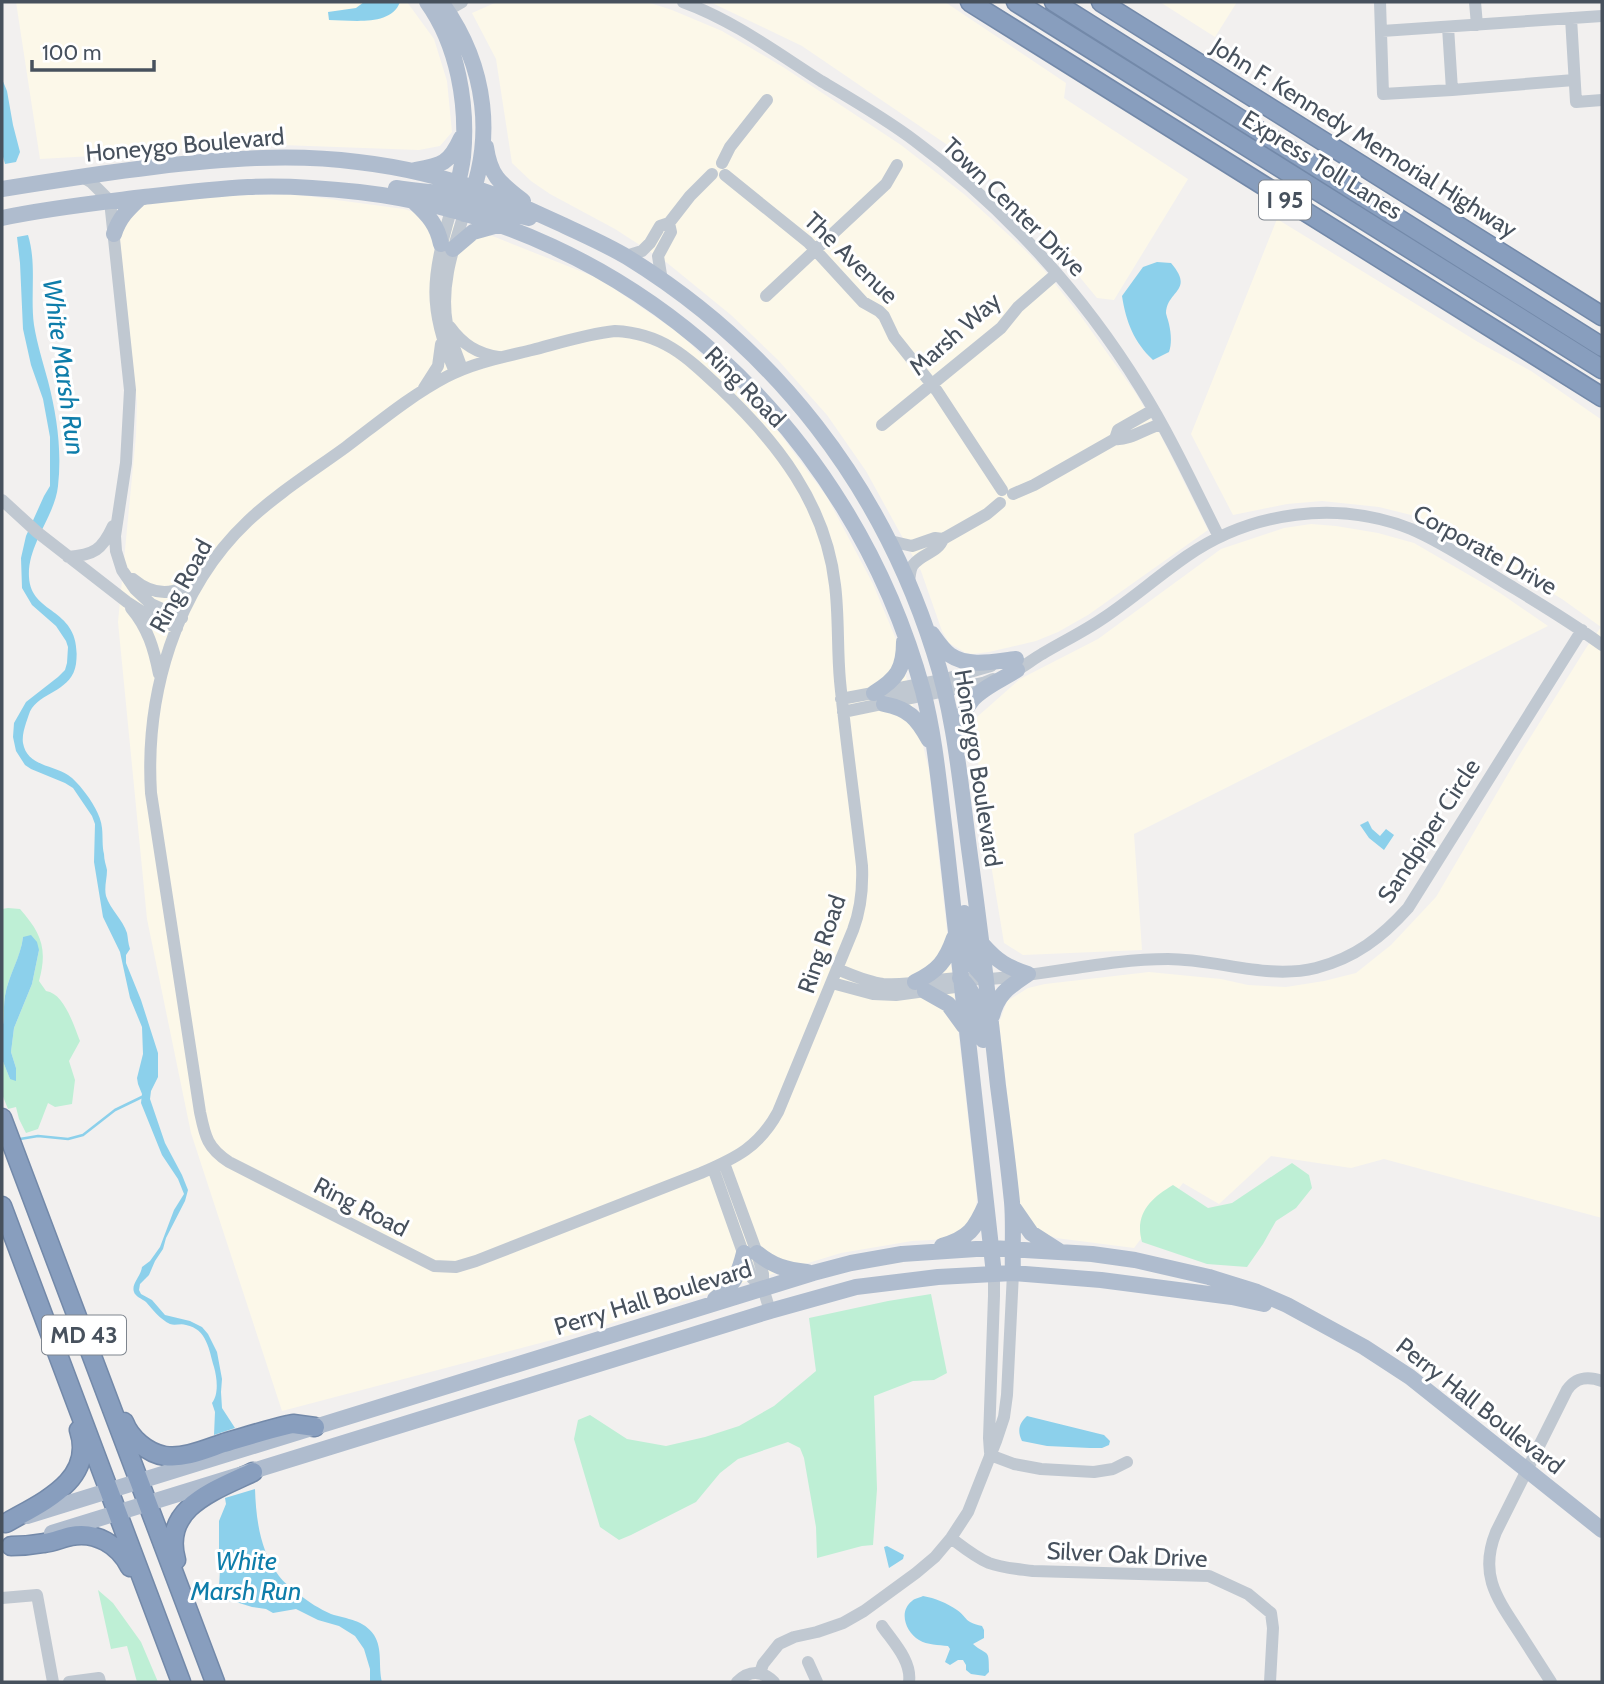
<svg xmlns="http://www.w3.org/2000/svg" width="1604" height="1684" font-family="Cabin,sans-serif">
<rect width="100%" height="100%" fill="#f2f0ef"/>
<!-- commercial -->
<path fill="#fcf8e9" d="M 16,2 L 407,2 L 434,39 L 447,81 L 452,132 L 440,146 L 419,150 L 230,143 L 145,153 L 40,159 Z
M 497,2 L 647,2 L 672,10 L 722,31 L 783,67 L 901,145 L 965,195 L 1024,249 L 1044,270 L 1080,315 L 1135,392 L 1161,436 L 1208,530 L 1088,615 L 1058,632 L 1036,641 L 989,652 L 973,654 L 966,653 L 949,643 L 942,631 L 921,571 L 866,471 L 827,415 L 778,360 L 731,315 L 666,262 L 615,229 L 550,194 L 531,181 L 512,163 L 496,59 L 472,13 Z
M 710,2 L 945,2 L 1066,83 L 1064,98 L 1188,179 L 1114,300 L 1097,298 L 1060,253 L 1002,193 L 1004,190 L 946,144 L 802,46 Z
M 1160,2 L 1237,2 L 1215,37 Z
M 292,194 L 404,209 L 495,237 L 600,279 L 679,333 L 769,419 L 827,497 L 873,584 L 898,644 L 929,770 L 977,1198 L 974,1219 L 949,1239 L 912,1241 L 841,1253 L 586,1331 L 282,1411 L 191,1133 L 147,919 L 118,622 L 136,436 L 137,403 L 120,242 L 121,230 L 143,204 L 222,196 Z
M 1277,219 L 1478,342 L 1531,371 L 1602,420 L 1602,1218 L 1384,1159 L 1351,1168 L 1271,1156 L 1219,1204 L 1183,1183 L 1134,1248 L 1056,1238 L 1042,1233 L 1030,1222 L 1020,1204 L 999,1023 L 1007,1001 L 1028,988 L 1045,984 L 1149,972 L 1221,979 L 1248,985 L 1286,987 L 1324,981 L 1356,973 L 1391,945 L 1436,897 L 1515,762 L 1586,648 L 1601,627 L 1562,599 L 1441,527 L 1411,515 L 1379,507 L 1322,501 L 1287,504 L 1233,515 L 1191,434 Z
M 1311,524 L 1336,526 L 1378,533 L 1414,543 L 1500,593 L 1548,626 L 1134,834 L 1142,950 L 1023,955 L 1004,943 L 979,792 L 977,717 L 1020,679 L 1098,639 L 1221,549 L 1284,528 Z"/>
<!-- green -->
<path fill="#beefd5" d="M 8,908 L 20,909 C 41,933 48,948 39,981 L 46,991 C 64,993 74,1026 80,1041 L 69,1061 L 75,1080 L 72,1104 L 55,1107 L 48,1103 L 38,1129 L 26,1133 L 19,1119 L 16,1107 L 8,1109 L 2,1094 L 2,1059 L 10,1079 L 16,1068 L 11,1052 L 14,1028 L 32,984 L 39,950 L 23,937 C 21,958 8,976 5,996 C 3,1007 5,1020 2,1029 L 2,909 Z
M 1292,1163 L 1309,1175 L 1312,1188 L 1296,1208 L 1276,1221 L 1263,1244 L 1247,1267 L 1207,1264 L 1142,1242 C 1134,1214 1151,1198 1173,1185 L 1208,1208 L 1232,1203 Z
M 931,1294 L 947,1373 L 934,1380 L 913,1381 L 874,1396 L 877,1489 L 873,1545 L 862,1546 L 817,1558 L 816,1527 L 804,1458 L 800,1448 L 788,1442 L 738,1459 L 720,1473 L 696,1502 L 631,1535 L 619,1540 L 600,1527 L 574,1439 L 578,1420 L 590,1415 L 627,1439 L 666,1446 L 705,1437 L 739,1426 L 774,1406 L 816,1371 L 809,1318 L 888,1301 Z
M 98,1590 L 113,1603 L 141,1642 L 158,1682 L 137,1682 L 127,1646 L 111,1649 Z"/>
<!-- water -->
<path fill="#8cd0eb" d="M 364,2 L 400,2 C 391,27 351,20 329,20 L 328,12 L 356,8 Z
M 2,79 L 7,91 L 13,125 L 20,152 L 16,162 L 5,164 L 2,153 Z
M 28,235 C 37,264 30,295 34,325 C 37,344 43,362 48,381 C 57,416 62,451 58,486 C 55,516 27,545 29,577 C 31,617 83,606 76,664 C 72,690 45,691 32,708 C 29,712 28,718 26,723 C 24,729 22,737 23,743 C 27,766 53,765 68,775 C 74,779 79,785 83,790 C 91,800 101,815 102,828 C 103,837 102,846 104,854 C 104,860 106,865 107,870 C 107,879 104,887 106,896 C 110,909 123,920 127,933 C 128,938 128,943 130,949 L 126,955 L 126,963 L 141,1000 L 158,1053 L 158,1077 L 151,1091 L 150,1099 L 165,1143 L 182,1175 L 188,1190 L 185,1201 L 166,1238 L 163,1249 L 155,1261 L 149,1275 L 140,1284 L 139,1290 L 141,1294 L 152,1300 L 165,1315 L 190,1321 L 202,1327 L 208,1334 L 217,1352 L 222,1379 L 221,1392 L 222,1408 L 235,1428 L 214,1435 L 215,1412 L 212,1403 C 219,1394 217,1378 214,1367 C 209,1350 207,1329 186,1325 C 181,1323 175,1326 170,1324 C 161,1320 152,1309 146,1302 C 142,1299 135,1296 134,1292 C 131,1284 141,1276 142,1267 L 150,1261 L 160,1247 L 174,1210 L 184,1194 L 178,1179 L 162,1155 L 141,1103 L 142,1094 L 138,1084 L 137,1078 L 143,1054 L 142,1027 L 130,998 L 120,952 L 103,917 L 94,862 L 95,824 L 92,816 L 73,788 L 65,783 L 31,769 L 25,765 L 16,751 L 13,737 L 14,723 L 26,702 L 58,677 L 65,670 L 67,663 L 68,647 L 66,641 L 56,626 L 32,605 L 22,588 L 21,558 L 26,536 L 44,496 L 50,486 L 50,437 L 43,399 L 31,365 L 23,329 L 20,263 L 17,237 Z
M 1157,262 L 1171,263 C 1195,291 1167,290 1166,313 C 1166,314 1169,323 1169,324 C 1171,333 1172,343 1169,352 L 1153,360 C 1134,342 1126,322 1122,296 L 1143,267 Z
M 1368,821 L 1372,829 L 1380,836 L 1386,829 L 1394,835 L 1384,850 L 1369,838 L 1360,825 Z
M 31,935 L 37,942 L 39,950 L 32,984 L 14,1028 L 11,1052 L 16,1068 L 16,1081 L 10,1079 L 2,1059 L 2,1029 C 5,1020 3,1007 5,996 C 8,976 21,957 23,937 Z
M 1027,1416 L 1104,1435 L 1110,1441 L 1109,1445 L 1102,1448 L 1090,1448 L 1047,1446 L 1022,1441 C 1017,1431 1019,1423 1027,1416 Z
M 255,1489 C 256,1519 260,1551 279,1576 C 284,1583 292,1588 299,1594 C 308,1602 320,1609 331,1614 C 347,1619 364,1620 374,1635 C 383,1649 378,1667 382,1682 L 370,1682 L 370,1669 L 364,1649 L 355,1636 L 339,1626 L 318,1620 L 296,1609 L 273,1613 L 266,1609 L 252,1607 L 236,1602 L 228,1601 L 219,1588 L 220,1569 L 218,1557 L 219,1550 L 219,1521 L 226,1504 L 225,1498 Z
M 887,1546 L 904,1555 L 903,1559 L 889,1568 L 884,1547 Z
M 923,1596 C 935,1598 947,1603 957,1610 C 969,1619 964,1622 982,1626 L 984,1630 L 984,1638 L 973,1644 C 988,1657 989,1647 989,1672 L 985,1676 L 971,1674 L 966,1670 L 966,1665 L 963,1660 L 958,1660 L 950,1665 L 945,1662 L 950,1649 L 948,1646 C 939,1645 927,1645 919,1640 C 906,1632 898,1612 912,1601 C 915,1598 919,1598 923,1596 Z"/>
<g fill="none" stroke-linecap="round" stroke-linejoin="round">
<!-- stream -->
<path stroke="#8cd0eb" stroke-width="2.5" d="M 20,1139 L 38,1136 L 68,1139 L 83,1135 L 115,1110 L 144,1096"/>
<defs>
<path id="highway" d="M 970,2 L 1602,397
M 1016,2 L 1602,369
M 1054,2 L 1602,347
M 1101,2 L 1602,316
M 2,1118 L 215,1682
M 2,1206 L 181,1682
M 124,1422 C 130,1438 147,1453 165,1456 C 184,1459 206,1449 224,1443 C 245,1437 266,1430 288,1425 L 293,1424 L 315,1427
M 6,1523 C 40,1503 96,1481 79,1430
M 11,1546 C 22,1546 33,1545 44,1543 C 53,1542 62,1538 71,1536 C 96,1531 119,1545 130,1567
M 176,1560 C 161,1507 216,1490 253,1472"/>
</defs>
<!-- highway casing -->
<use href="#highway" stroke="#7389a9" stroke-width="21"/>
<!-- minor -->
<path stroke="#c0c8d1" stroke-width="12" d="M 683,2 C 733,20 777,53 821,81 C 853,100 886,119 915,141 C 1004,207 1082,293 1140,387 C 1170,435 1194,487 1219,537
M 1380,2 L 1383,94 L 1452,90 L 1448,27
M 1475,2 L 1477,25
M 441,14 L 462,2
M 1571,18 L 1576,102 L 1602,100
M 1382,31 L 1602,16
M 1452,90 L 1574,80
M 722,163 L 730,147 L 767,100
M 725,175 L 808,242 L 863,302 L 879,311 L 884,316 L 894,337 L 937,391 L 1002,490
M 81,176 L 91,182 L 110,201 L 130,390 L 126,463 L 115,536 L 116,551 L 122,570 L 135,589 L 151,604 L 182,618
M 451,210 C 432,277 427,307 455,372
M 626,256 L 642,251 L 650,243 L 660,226 L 669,223 L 690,196 L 712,174
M 662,281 L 658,256 L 671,232 L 669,223
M 766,296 L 886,184 L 897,165
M 450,327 C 463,345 477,353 498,357
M 615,331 C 662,333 687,357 720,388 C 777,442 826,504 835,585 C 839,616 837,649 840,681 C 846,743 855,804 862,866 C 863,889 861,909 853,930 L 778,1112 C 759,1147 736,1158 701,1173 L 476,1261 L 456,1267 L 434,1266 L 229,1162 C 207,1148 205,1136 200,1112 L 151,793 C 145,695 175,590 248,521 C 278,493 313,471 346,447 C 378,423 410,396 446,377 C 472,363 503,357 532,350 C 559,343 587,334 615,331 Z
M 461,366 C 456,352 450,338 447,324 C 440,286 453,249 464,214
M 424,388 L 438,366 L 441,344
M 1153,410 L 1118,430 L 1115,439 C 1128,441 1147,428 1161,424
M 882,425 L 1001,328 L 1018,307 L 1056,274
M 1013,494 L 1034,485 L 1115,439
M 2,500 L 37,532 L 127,602 L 144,613 L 177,628
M 890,541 L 912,546 L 935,538 L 943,539 L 987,514 L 1000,503
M 68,557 C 94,555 102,550 113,526
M 133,579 C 157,599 180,595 201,574
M 909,581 C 910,576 910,569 913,565 C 922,553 938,553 943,539
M 131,608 C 148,628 154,649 159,674
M 1010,673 C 1022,669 1031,660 1042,654 C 1062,642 1083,632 1102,619 C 1131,600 1158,576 1187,556 C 1252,511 1338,500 1411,529 C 1444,543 1474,564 1504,582 C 1537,602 1571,622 1602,645
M 841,699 L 942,680 L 991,666
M 843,712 L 983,683 L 993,679
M 837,969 C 852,975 867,982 883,984 C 907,986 933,980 957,978 C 968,978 978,980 989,979 C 1049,975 1108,959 1168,959 C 1218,959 1266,980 1316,968 C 1355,958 1382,937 1408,908 L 1582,630
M 832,983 L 873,994 L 896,995 L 970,985
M 724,1163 L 757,1253 L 763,1274 L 763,1288 L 770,1311
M 713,1168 L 752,1278 L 763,1288
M 990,1452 L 989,1438 L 994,1296 L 994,1274
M 990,1455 L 1014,1464 L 1041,1469 L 1094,1472 L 1113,1469 L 1127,1462
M 951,1538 C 963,1547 975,1557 989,1563 C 1002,1568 1018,1569 1033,1571 L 1209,1576 L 1248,1594 L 1271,1613 L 1273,1628 L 1270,1682
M 2,1598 L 37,1595 L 53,1682
M 882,1626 C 893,1642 912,1661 909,1682
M 808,1662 L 817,1682
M 760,1673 L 763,1664 L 779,1644 L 794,1637 L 817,1632 L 843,1623 L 864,1611 L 916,1573 L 935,1557 L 951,1538 L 968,1512 L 996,1441 L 1004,1417 L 1007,1395 L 1013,1273
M 69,1682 L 99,1678 L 100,1682
M 737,1682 C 749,1670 762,1670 774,1682
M 1551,1682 C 1540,1665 1530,1649 1519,1632 C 1496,1597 1479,1574 1496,1532 L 1567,1390 C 1576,1377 1588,1376 1602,1381"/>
<!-- major -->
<path stroke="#afbcce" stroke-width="16" d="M 427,2 C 458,45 468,105 463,157 C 461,175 455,193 451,210
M 441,2 C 487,65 497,142 464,214
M 486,147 C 490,176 500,183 523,201
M 415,170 C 442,165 449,164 461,138
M 396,188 C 418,191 442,195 464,190
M 2,189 C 52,181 102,173 153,167 C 221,159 290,153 358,162 C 402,167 447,178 489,193 C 514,202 538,214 563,225 C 584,235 607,245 627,257 C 776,349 881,485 934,652 C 956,719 961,793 971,863 C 981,937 990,1012 998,1086 C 1003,1124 1008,1163 1012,1202 C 1014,1225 1012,1249 1013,1273
M 415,203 C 429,216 437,225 441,244
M 459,207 L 469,203 L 529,218
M 2,218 C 49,208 96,203 144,197 C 179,193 213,189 248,187 C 285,185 323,188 359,192 C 632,224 851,428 923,691 C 935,737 939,785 945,833 L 994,1274
M 114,234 C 119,218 128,209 140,198
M 453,249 L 473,232 L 498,225
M 932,634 C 937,641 943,650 950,655 C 969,668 996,661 1016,659
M 874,693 C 897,679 904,669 904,642
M 884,704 C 909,709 917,718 929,740
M 957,736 C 966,693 982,691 1017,670
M 964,913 L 974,966 L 984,977
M 983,945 C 998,962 1007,967 1028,974
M 960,978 C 979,994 979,1017 983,1040
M 915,982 C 938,971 946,961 954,938
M 925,991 L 948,1004 L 964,1026
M 992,1016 C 998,993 1009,987 1028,974
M 1013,1207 L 1031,1233 L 1059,1251
M 942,1246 C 969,1238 975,1229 986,1204
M 757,1253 C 773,1266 786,1270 807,1272
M 715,1299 C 734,1284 738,1277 744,1253
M 27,1516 L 813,1273 L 851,1263 L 902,1254 L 991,1248 L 1092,1254 L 1135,1260 L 1209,1277 L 1257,1292 L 1287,1305 L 1364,1347 L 1410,1377 L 1602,1530
M 52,1533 L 770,1311 L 856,1287 L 938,1277 L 1013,1273 L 1101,1280 L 1232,1297 L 1264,1304"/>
<!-- highway -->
<use href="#highway" stroke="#889ebe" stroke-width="18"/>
</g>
<g text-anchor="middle" stroke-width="6" stroke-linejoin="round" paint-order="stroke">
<!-- shield labels -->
<g fill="#fff" stroke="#7e858e" stroke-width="2">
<rect x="1259" y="180.5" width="52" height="39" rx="5"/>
<rect x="42" y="1315.5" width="84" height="39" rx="5"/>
</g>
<g font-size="23" font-weight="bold" fill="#47515d">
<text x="1285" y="208">I 95</text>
<text x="84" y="1343">MD 43</text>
</g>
<!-- street labels -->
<g font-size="24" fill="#47515d" stroke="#fff">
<text transform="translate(1364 138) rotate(32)" y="8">John F. Kennedy Memorial Highway</text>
<text transform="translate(185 145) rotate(-5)" y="8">Honeygo Boulevard</text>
<text transform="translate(1322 165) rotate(32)" y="8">Express Toll Lanes</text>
<text transform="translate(1014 207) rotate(44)" y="8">Town Center Drive</text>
<text transform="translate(851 258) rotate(44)" y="8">The Avenue</text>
<text transform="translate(955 334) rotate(-41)" y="8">Marsh Way</text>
<text transform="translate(745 387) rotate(45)" y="8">Ring Road</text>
<text transform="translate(1485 550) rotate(29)" y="8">Corporate Drive</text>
<text transform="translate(181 586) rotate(-61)" y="8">Ring Road</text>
<text transform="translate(978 768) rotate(81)" y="8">Honeygo Boulevard</text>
<text transform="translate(1429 831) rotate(-57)" y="8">Sandpiper Circle</text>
<text transform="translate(822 944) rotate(-71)" y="8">Ring Road</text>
<text transform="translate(361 1207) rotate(27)" y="8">Ring Road</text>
<text transform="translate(653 1298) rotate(-17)" y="8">Perry Hall Boulevard</text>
<text transform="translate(1480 1406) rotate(38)" y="8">Perry Hall Boulevard</text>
<text transform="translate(1127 1555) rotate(3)" y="8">Silver Oak Drive</text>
</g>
<!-- water labels -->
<g font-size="26" font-style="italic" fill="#0e7daa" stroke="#fff">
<text transform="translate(64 367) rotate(82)" y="9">White Marsh Run</text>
<text x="246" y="1570">White<tspan x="246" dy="30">Marsh Run</tspan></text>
</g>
</g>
<!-- border -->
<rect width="1604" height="1684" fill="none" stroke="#47515d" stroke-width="7"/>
<!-- scale -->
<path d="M32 60v10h122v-10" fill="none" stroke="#47515d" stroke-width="3.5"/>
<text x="42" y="60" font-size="21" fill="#47515d" stroke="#ffffff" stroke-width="5" paint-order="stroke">100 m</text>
</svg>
